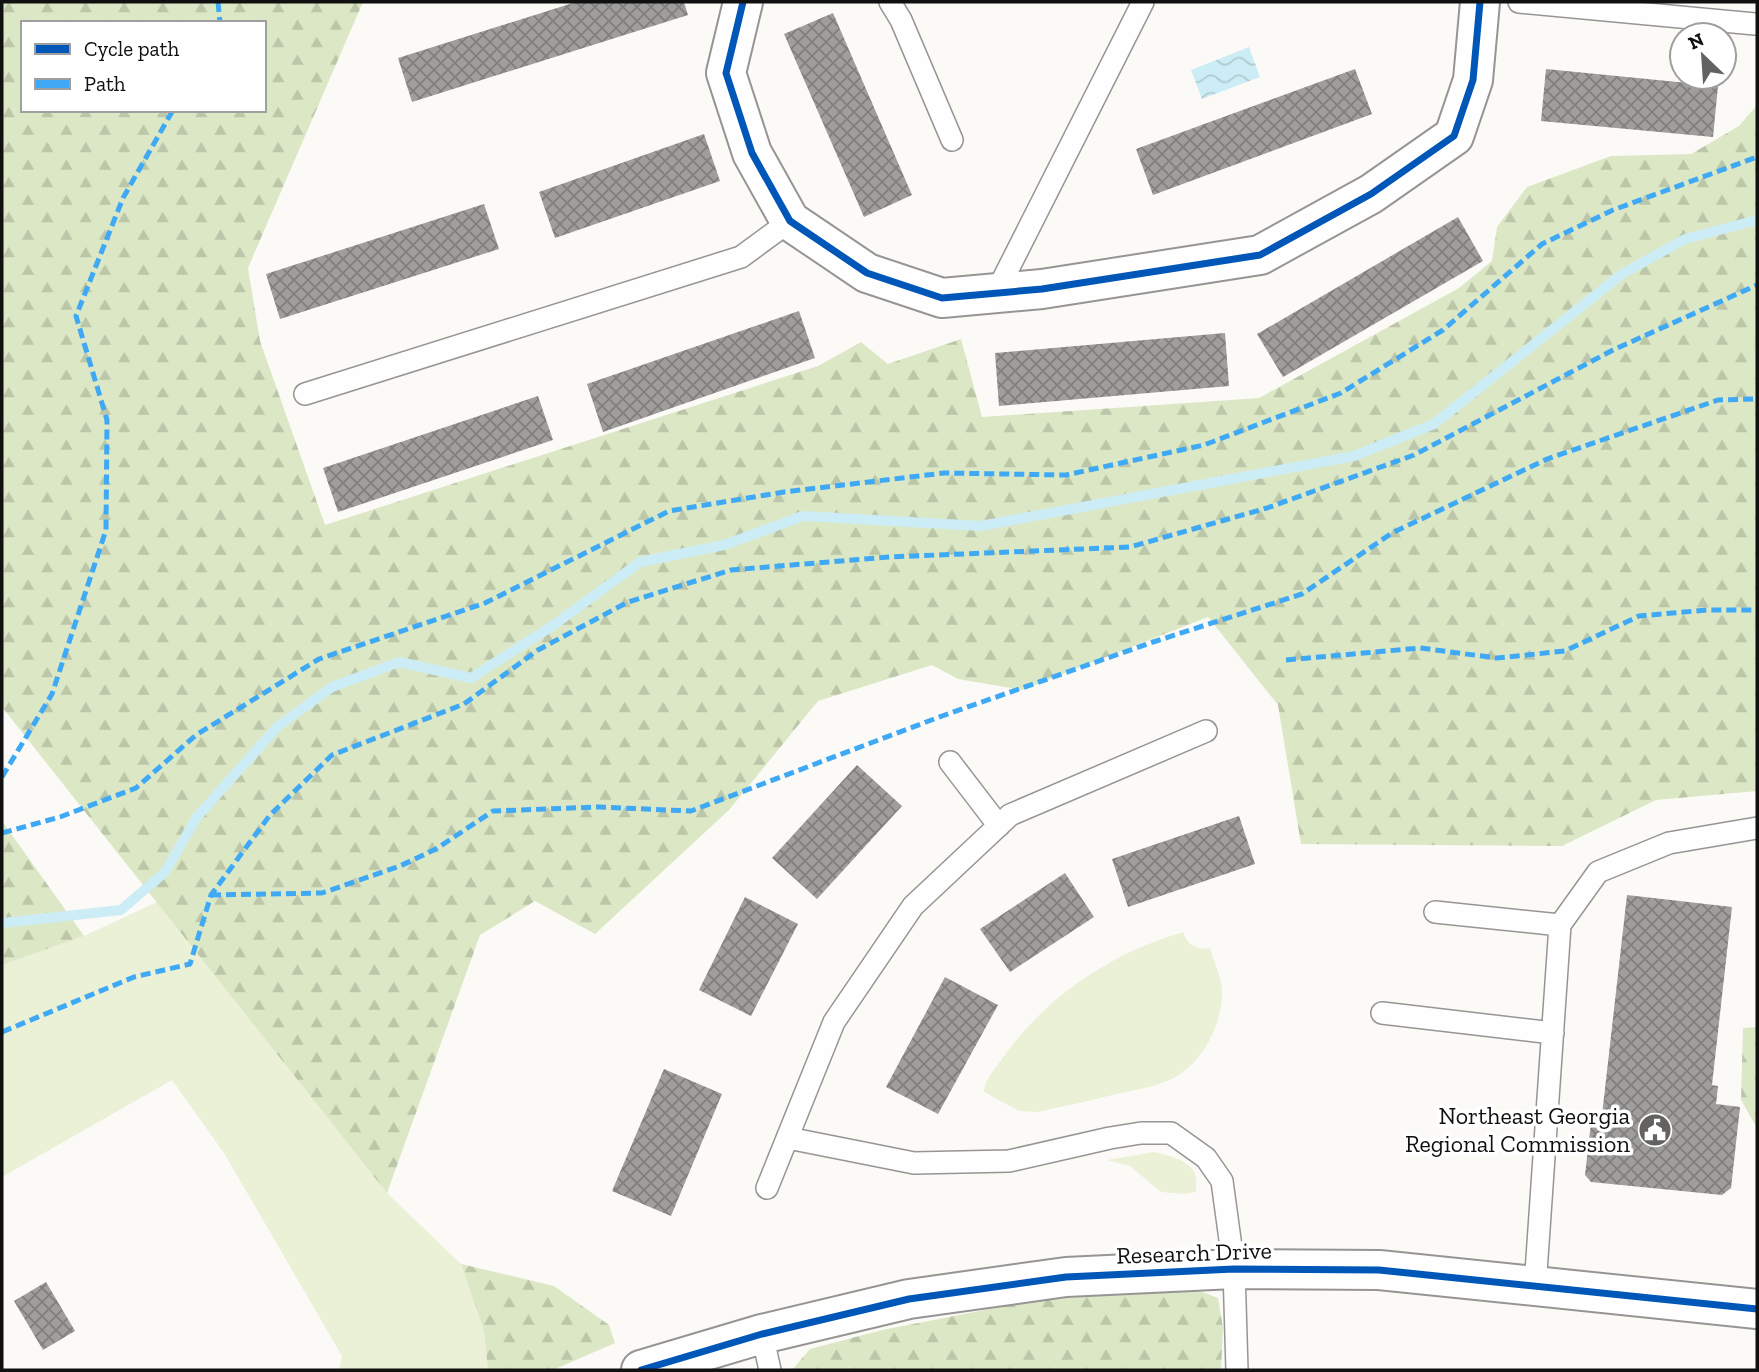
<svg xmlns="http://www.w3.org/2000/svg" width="1759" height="1372" font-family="'Zilla Slab',serif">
<defs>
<pattern id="forest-firs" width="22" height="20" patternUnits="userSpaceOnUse" patternTransform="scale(1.75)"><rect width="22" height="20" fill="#dce8c5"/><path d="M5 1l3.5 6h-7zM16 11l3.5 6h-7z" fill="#bcc6a8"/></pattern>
<pattern id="water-waves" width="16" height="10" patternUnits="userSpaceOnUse" patternTransform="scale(1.75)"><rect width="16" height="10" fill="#cdedf6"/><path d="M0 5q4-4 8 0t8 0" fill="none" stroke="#afcad2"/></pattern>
<pattern id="building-cross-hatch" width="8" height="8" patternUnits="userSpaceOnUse" patternTransform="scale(1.75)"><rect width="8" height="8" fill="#a09e9c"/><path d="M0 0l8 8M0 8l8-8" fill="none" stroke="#817f7e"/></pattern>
</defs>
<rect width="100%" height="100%" fill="#fcfaf7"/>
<!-- grass -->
<path fill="#eaf1d7" d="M 157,902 L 387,1193 L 461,1264 L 484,1331 L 488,1370 L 339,1370 L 342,1356 L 224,1153 L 172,1080 L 2,1177 L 2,965 L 84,936 Z
M 1183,932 C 1188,946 1197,950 1210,948 C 1214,961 1221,977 1222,990 C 1223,1022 1205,1059 1177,1076 C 1160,1086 1140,1089 1121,1093 C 1093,1100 1065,1106 1037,1112 L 1019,1111 L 984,1092 C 984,1080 995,1069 1002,1059 C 1045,997 1111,953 1183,932 Z
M 1154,1152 C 1167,1155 1190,1160 1195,1174 C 1197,1179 1196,1187 1196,1192 L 1184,1194 L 1161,1192 L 1130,1166 L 1107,1160 Z"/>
<!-- forest -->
<path fill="url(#forest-firs)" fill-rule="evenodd" d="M 2,2 L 363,2 L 248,268 L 260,341 L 325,525 L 818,366 L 861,342 L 888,364 L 961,339 L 982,417 L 1259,398 L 1459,288 L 1492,261 L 1497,227 L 1527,187 L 1611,156 L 1691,154 L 1739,126 L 1757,105 L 1757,791 L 1656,800 L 1562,846 L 1301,844 L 1278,705 L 1208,617 L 1022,690 L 958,679 L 932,665 L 818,701 L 729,810 L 595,934 L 535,901 L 480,935 L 387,1193 L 2,707 ZM 23,23 L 264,23 L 264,110 L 23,110 Z
M 2,821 L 84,936 L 2,965 Z
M 1757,1027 L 1757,1128 L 1741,1100 L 1743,1028 Z
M 461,1264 L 554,1286 L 609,1325 L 615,1343 L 553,1370 L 488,1370 L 484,1331 Z
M 1189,1287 L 1218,1298 L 1223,1328 L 1221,1370 L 792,1370 L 810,1349 L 882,1330 L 1020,1303 L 1116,1292 Z"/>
<!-- water -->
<path fill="url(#water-waves)" d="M 1249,47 L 1260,77 L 1202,99 L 1191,70 Z"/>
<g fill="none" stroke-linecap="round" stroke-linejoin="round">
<!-- stream -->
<path stroke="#cdedf6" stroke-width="10" d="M 2,923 L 121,910 L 165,872 L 197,817 L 277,727 L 332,687 L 399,662 L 471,678 L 555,624 L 640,562 L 724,545 L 803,516 L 981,526 L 1354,456 L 1434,424 L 1622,274 L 1685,239 L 1757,220"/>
</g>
<!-- building -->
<path fill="url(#building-cross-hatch)" d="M 576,2 L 684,2 L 688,15 L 412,102 L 398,58 Z
M 833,13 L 912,195 L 864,217 L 784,34 Z
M 1355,69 L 1372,114 L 1153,195 L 1136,149 Z
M 1546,69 L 1718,86 L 1713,137 L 1541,121 Z
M 704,134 L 720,181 L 555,238 L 539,192 Z
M 484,204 L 499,249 L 280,319 L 266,274 Z
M 1458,217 L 1483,261 L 1283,377 L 1257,334 Z
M 799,311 L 815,358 L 603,432 L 587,384 Z
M 1225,333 L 1229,386 L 999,406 L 995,353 Z
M 538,396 L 553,440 L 338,512 L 323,468 Z
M 857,765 L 902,806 L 817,899 L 772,858 Z
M 1239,816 L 1255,864 L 1128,907 L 1112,859 Z
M 1065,873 L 1094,917 L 1010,972 L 980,929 Z
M 1627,895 L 1732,907 L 1712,1085 L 1718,1086 L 1716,1104 L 1740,1107 L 1731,1188 L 1722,1195 L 1591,1182 L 1585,1175 L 1592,1114 L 1602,1115 Z
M 745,897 L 798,924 L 751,1016 L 699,990 Z
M 945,977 L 998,1005 L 938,1114 L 886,1087 Z
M 664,1069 L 722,1094 L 671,1216 L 612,1191 Z
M 46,1282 L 75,1331 L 43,1350 L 14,1301 Z"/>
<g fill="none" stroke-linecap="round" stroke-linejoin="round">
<defs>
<path id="service" d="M 890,2 L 901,20 L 952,140
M 1519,2 L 1755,24
M 996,293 L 1143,2
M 305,394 L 741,257 L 790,221
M 950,762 L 999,826
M 1435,912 L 1560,925
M 1382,1013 L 1553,1033
M 788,1138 L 914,1163 L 1009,1161 L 1110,1138 L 1141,1133 L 1171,1133 L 1206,1158 L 1222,1181 L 1234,1269 L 1237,1370
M 767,1188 L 834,1022 L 913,906 L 1010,815 L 1206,731
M 1535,1287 L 1560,925 L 1598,872 L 1669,843 L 1757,828
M 762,1334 L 770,1370"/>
<path id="minor" d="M 743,2 L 726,73 L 752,153 L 790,221 L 867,273 L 942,298 L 1042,289 L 1260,255 L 1371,194 L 1454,136 L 1473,80 L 1480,2"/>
<path id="tertiary" d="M 641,1370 L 762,1334 L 909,1299 L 1066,1277 L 1234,1269 L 1379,1270 L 1757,1309"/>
</defs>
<!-- service casing -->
<use href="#service" stroke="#969594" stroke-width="24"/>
<!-- minor casing -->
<use href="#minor" stroke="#969594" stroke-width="42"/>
<!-- tertiary casing -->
<use href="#tertiary" stroke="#969594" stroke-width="42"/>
<!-- service -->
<use href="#service" stroke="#fffefe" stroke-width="21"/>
<!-- minor -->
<use href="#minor" stroke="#fffefe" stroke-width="38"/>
<!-- tertiary -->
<use href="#tertiary" stroke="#fffefe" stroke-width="38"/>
<!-- quiet -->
<path stroke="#3fa9f5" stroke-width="5" stroke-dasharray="10 5" stroke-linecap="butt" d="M 218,2 L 220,23
M 1286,660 L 1420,648 L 1497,658 L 1565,651 L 1639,616 L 1707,610 L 1757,610
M 2,777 L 52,694 L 106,530 L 107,420 L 76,316 L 123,198 L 173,110
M 2,833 L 60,817 L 136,788 L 196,735 L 319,659 L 485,603 L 669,511 L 784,492 L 944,473 L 1066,475 L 1204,445 L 1341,393 L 1443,330 L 1542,244 L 1613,210 L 1757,157
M 211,895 L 322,893 L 400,866 L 436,849 L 493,811 L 599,807 L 691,811 L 942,716 L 1153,642 L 1302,594 L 1392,533 L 1547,459 L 1718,400 L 1757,399
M 2,1032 L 134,977 L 190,964 L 211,895 L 270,815 L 332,755 L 464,704 L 538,650 L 628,602 L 731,570 L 889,557 L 1130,547 L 1267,508 L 1414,455 L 1613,350 L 1757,285"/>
<defs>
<path id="cycleway" d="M 743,2 L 726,73 L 752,153 L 790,221 L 867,273 L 942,298 L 1042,289 L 1260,255 L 1371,194 L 1454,136 L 1473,80 L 1480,2
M 641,1370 L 762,1334 L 909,1299 L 1066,1277 L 1234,1269 L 1379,1270 L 1757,1309"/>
</defs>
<!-- cycleway casing -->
<use href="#cycleway" stroke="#fff" stroke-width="11"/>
<!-- cycleway -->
<use href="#cycleway" stroke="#0057b8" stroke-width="7"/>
</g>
<!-- icons -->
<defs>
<symbol id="civic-disc" viewBox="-11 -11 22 22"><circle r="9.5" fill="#636261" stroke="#fff"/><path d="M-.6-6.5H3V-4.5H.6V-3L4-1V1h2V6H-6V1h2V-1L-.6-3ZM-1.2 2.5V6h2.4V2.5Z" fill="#fff"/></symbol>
</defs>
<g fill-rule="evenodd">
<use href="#civic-disc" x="1636" y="1111" width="38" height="38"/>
</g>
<g text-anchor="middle" stroke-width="7" stroke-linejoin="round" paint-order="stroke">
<!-- poi labels -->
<g font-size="24" fill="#101010" stroke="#fff" text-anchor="end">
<text x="1630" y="1124">Northeast Georgia<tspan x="1630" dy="28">Regional Commission</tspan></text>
</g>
<!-- street labels -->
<g font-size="24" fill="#101010" stroke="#fff">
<text transform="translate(1194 1253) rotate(-2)" y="8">Research Drive</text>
</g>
</g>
<!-- border -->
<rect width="1759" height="1372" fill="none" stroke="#101010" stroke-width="7"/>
<!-- legend -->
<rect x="21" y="21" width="245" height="91" fill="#ffffff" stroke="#9f9f9f" stroke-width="2"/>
<rect x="35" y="44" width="35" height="10" fill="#0057b8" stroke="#9f9f9f" stroke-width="2"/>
<text x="84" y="56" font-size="21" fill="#101010">Cycle path</text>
<rect x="35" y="79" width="35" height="10" fill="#3fa9f5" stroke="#9f9f9f" stroke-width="2"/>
<text x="84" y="91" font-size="21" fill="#101010">Path</text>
<!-- north arrow -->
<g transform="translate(1703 56) rotate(335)"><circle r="33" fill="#ffffff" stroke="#9f9f9f" stroke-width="2"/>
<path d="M0-5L12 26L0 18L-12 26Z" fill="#636261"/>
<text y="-10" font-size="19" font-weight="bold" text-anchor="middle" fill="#101010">N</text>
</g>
</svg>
